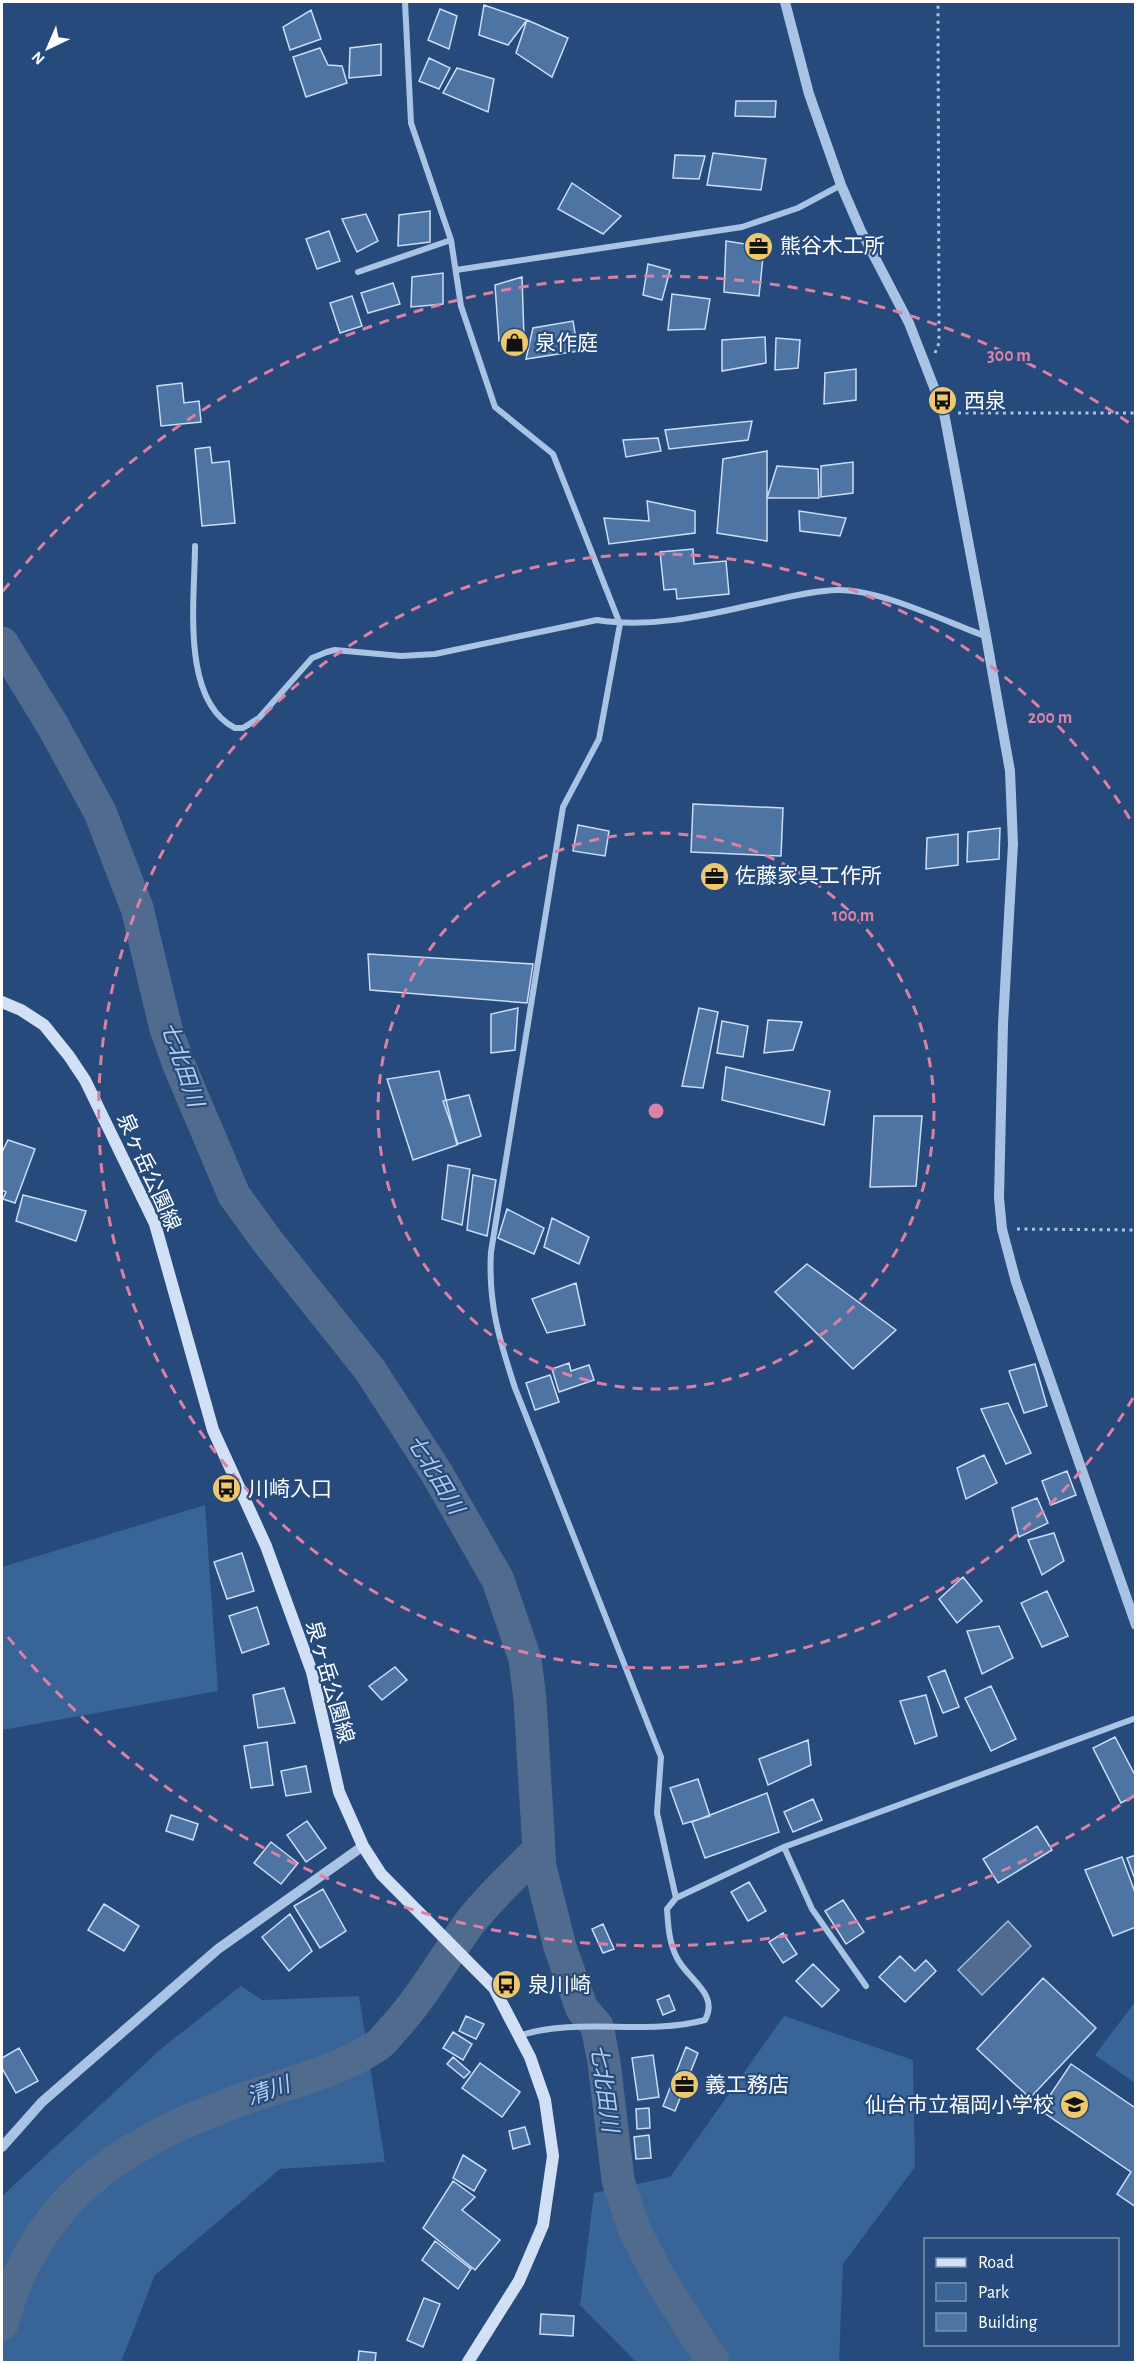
<svg xmlns="http://www.w3.org/2000/svg" width="1137" height="2364" font-family="'Alegreya Sans','Noto Sans JP',sans-serif">
<rect width="100%" height="100%" fill="#254a7b"/>
<!-- green -->
<path fill="#386498" d="M 205,1505 L 218,1691 L 2,1730 L 2,1567 Z
M 241,1986 L 262,2000 L 359,1996 L 385,2162 L 280,2169 L 155,2275 L 121,2362 L 2,2362 L 2,2196 L 162,2048 Z
M 1135,2002 L 1135,2083 L 1095,2055 Z
M 784,2016 L 913,2060 L 915,2167 L 843,2264 L 839,2362 L 636,2362 L 580,2305 L 594,2193 L 670,2177 Z"/>
<!-- water -->
<path fill="#506b8e" stroke="#9dbee5" stroke-width="1.5" d="M 1008,1921 L 1031,1946 L 982,1995 L 958,1970 Z"/>
<g fill="none" stroke-linecap="round" stroke-linejoin="round">
<!-- river -->
<path stroke="#506b8e" stroke-width="33" d="M 2,643 L 53,726 L 100,812 L 137,908 L 166,1029 L 179,1065 L 234,1195 L 268,1242 L 370,1370 L 436,1472 L 498,1580 L 525,1659 L 530,1700 L 540,1867 L 560,1947 L 582,2009 L 597,2026 L 604,2062 L 618,2180 L 634,2229 L 661,2281 L 713,2362
M 2,2324 C 35,2201 118,2145 232,2103 C 279,2085 332,2075 375,2047 C 383,2043 388,2034 394,2028 C 423,1996 443,1960 468,1925 C 488,1898 516,1874 539,1849"/>
</g>
<!-- building -->
<path fill="#4d74a3" stroke="#cbddf4" stroke-width="1.5" d="M 484,5 L 527,20 L 508,45 L 479,35 Z
M 440,9 L 457,16 L 449,49 L 428,40 Z
M 311,10 L 321,39 L 290,50 L 283,27 Z
M 527,20 L 568,38 L 552,77 L 516,53 Z
M 381,44 L 381,75 L 349,78 L 350,48 Z
M 320,48 L 328,65 L 342,66 L 347,83 L 306,97 L 293,57 Z
M 429,58 L 450,68 L 439,89 L 419,81 Z
M 457,68 L 494,79 L 488,112 L 443,93 Z
M 736,101 L 776,101 L 775,117 L 735,116 Z
M 713,153 L 766,159 L 761,190 L 707,185 Z
M 675,155 L 705,156 L 699,179 L 673,178 Z
M 572,183 L 621,216 L 603,234 L 558,209 Z
M 430,211 L 430,242 L 398,246 L 399,215 Z
M 366,214 L 378,241 L 357,252 L 342,219 Z
M 329,231 L 340,261 L 317,269 L 306,239 Z
M 726,241 L 764,247 L 759,296 L 724,292 Z
M 648,264 L 670,270 L 662,300 L 643,295 Z
M 443,273 L 443,304 L 411,307 L 412,277 Z
M 522,277 L 524,338 L 499,341 L 495,285 Z
M 393,283 L 400,304 L 368,313 L 361,293 Z
M 672,294 L 710,299 L 705,329 L 668,330 Z
M 352,296 L 362,326 L 340,333 L 330,303 Z
M 573,321 L 578,351 L 526,359 L 533,328 Z
M 765,337 L 766,363 L 722,371 L 722,340 Z
M 776,338 L 800,340 L 798,368 L 775,370 Z
M 856,369 L 856,400 L 824,404 L 825,373 Z
M 182,383 L 184,403 L 199,401 L 201,422 L 161,426 L 157,386 Z
M 752,421 L 748,440 L 669,449 L 665,430 Z
M 658,438 L 661,451 L 626,457 L 623,440 Z
M 210,447 L 212,463 L 229,461 L 235,523 L 202,526 L 195,449 Z
M 767,451 L 767,541 L 717,533 L 723,459 Z
M 853,462 L 853,493 L 821,497 L 821,466 Z
M 777,466 L 818,469 L 819,498 L 767,498 Z
M 647,501 L 695,511 L 695,533 L 609,544 L 604,518 L 649,521 Z
M 799,511 L 846,518 L 840,536 L 800,531 Z
M 693,549 L 694,564 L 726,561 L 729,594 L 677,599 L 676,589 L 664,590 L 660,552 Z
M 693,804 L 783,808 L 781,856 L 691,852 Z
M 578,825 L 609,831 L 605,856 L 573,851 Z
M 1000,828 L 999,859 L 967,862 L 968,832 Z
M 958,834 L 958,865 L 926,869 L 927,838 Z
M 368,954 L 533,964 L 527,1003 L 370,990 Z
M 518,1008 L 515,1050 L 491,1053 L 491,1014 Z
M 699,1008 L 718,1012 L 703,1088 L 682,1086 Z
M 768,1020 L 802,1022 L 793,1050 L 764,1053 Z
M 722,1021 L 748,1026 L 743,1057 L 717,1053 Z
M 726,1067 L 830,1091 L 824,1125 L 722,1100 Z
M 439,1071 L 457,1145 L 413,1160 L 387,1079 Z
M 469,1095 L 481,1136 L 458,1144 L 443,1101 Z
M 874,1116 L 922,1116 L 916,1186 L 870,1187 Z
M 8,1140 L 35,1149 L 15,1203 L 3,1199 L 6,1192 L 2,1190 L 2,1152 Z
M 448,1165 L 470,1169 L 462,1225 L 442,1219 Z
M 473,1175 L 496,1180 L 487,1236 L 467,1230 Z
M 23,1195 L 86,1211 L 76,1241 L 16,1221 Z
M 507,1209 L 544,1228 L 534,1254 L 498,1238 Z
M 552,1218 L 589,1237 L 579,1264 L 544,1247 Z
M 807,1264 L 896,1330 L 853,1369 L 775,1292 Z
M 576,1283 L 585,1325 L 547,1333 L 532,1299 Z
M 569,1363 L 571,1371 L 589,1365 L 594,1380 L 559,1392 L 552,1369 Z
M 1035,1364 L 1047,1406 L 1024,1413 L 1009,1371 Z
M 550,1375 L 559,1402 L 535,1410 L 526,1383 Z
M 1008,1403 L 1031,1453 L 1006,1464 L 981,1409 Z
M 984,1455 L 997,1483 L 966,1499 L 957,1468 Z
M 1067,1471 L 1076,1495 L 1051,1505 L 1042,1481 Z
M 1037,1498 L 1048,1523 L 1019,1537 L 1012,1508 Z
M 1054,1533 L 1064,1561 L 1042,1575 L 1028,1540 Z
M 242,1553 L 254,1591 L 227,1599 L 214,1562 Z
M 963,1577 L 982,1601 L 957,1623 L 939,1599 Z
M 1047,1591 L 1068,1636 L 1042,1647 L 1021,1603 Z
M 257,1607 L 269,1644 L 242,1653 L 229,1616 Z
M 999,1626 L 1013,1658 L 982,1674 L 967,1631 Z
M 395,1667 L 407,1680 L 382,1700 L 369,1686 Z
M 945,1670 L 959,1707 L 943,1713 L 928,1677 Z
M 991,1686 L 1016,1739 L 991,1751 L 965,1698 Z
M 284,1688 L 295,1723 L 258,1728 L 253,1695 Z
M 926,1695 L 937,1736 L 915,1744 L 900,1701 Z
M 1115,1737 L 1136,1777 L 1136,1795 L 1121,1803 L 1093,1748 Z
M 808,1740 L 811,1765 L 768,1785 L 759,1759 Z
M 267,1742 L 273,1785 L 251,1788 L 244,1746 Z
M 306,1766 L 311,1792 L 286,1796 L 281,1771 Z
M 698,1779 L 710,1816 L 683,1824 L 670,1788 Z
M 767,1793 L 779,1832 L 705,1858 L 692,1822 Z
M 813,1799 L 822,1820 L 793,1832 L 784,1812 Z
M 171,1815 L 198,1824 L 193,1840 L 166,1831 Z
M 307,1821 L 326,1848 L 306,1862 L 287,1835 Z
M 1037,1826 L 1052,1850 L 998,1883 L 983,1859 Z
M 271,1842 L 298,1863 L 281,1884 L 254,1863 Z
M 1136,1855 L 1136,1882 L 1127,1858 Z
M 1122,1857 L 1136,1895 L 1136,1927 L 1113,1936 L 1085,1870 Z
M 749,1882 L 766,1911 L 748,1921 L 731,1892 Z
M 323,1889 L 346,1931 L 320,1948 L 294,1906 Z
M 843,1900 L 864,1932 L 846,1944 L 825,1911 Z
M 104,1904 L 139,1926 L 124,1951 L 88,1930 Z
M 290,1914 L 312,1951 L 289,1971 L 262,1937 Z
M 603,1924 L 614,1949 L 603,1953 L 592,1929 Z
M 783,1933 L 797,1954 L 783,1963 L 769,1942 Z
M 900,1956 L 915,1971 L 926,1960 L 936,1971 L 905,2002 L 879,1977 Z
M 813,1964 L 839,1990 L 822,2007 L 796,1981 Z
M 1043,1978 L 1096,2028 L 1030,2098 L 977,2049 Z
M 669,1995 L 675,2010 L 663,2015 L 657,2000 Z
M 466,2016 L 484,2024 L 476,2039 L 459,2031 Z
M 453,2032 L 472,2044 L 463,2060 L 443,2048 Z
M 686,2047 L 698,2053 L 675,2111 L 663,2106 Z
M 19,2048 L 38,2081 L 16,2093 L 2,2068 L 2,2058 Z
M 653,2055 L 659,2097 L 638,2100 L 632,2058 Z
M 453,2057 L 470,2072 L 464,2078 L 447,2064 Z
M 480,2063 L 520,2092 L 502,2117 L 462,2088 Z
M 1071,2064 L 1134,2107 L 1136,2105 L 1136,2207 L 1117,2194 L 1131,2172 L 1040,2110 Z
M 649,2108 L 650,2128 L 637,2129 L 636,2109 Z
M 525,2127 L 530,2144 L 513,2149 L 509,2131 Z
M 649,2135 L 651,2158 L 636,2159 L 634,2137 Z
M 463,2155 L 486,2170 L 474,2191 L 453,2178 Z
M 453,2181 L 475,2197 L 462,2210 L 500,2240 L 475,2270 L 423,2228 Z
M 435,2241 L 471,2269 L 458,2289 L 422,2260 Z
M 424,2298 L 440,2304 L 423,2347 L 407,2340 Z
M 541,2314 L 574,2316 L 573,2336 L 540,2334 Z
M 359,2351 L 376,2353 L 375,2362 L 358,2362 Z"/>
<g fill="none" stroke-linecap="round" stroke-linejoin="round">
<!-- path -->
<path stroke="#a8c3e4" stroke-width="3" stroke-dasharray="3 4.5" stroke-linecap="butt" d="M 935,353 L 939,343 L 938,2
M 958,413 L 1136,413
M 1017,1229 L 1136,1230"/>
<!-- minor -->
<path stroke="#a8c3e4" stroke-width="6" d="M 405,2 L 411,123 L 451,240 L 461,306 L 495,407 L 553,454 L 620,624 L 599,739 L 563,807 L 491,1252 C 488,1303 499,1339 515,1388 L 661,1757 L 657,1813 L 676,1898
M 456,270 L 742,227 L 798,208 L 841,185
M 358,272 L 451,240
M 195,546 C 195,598 180,700 235,728 L 243,728 L 259,718 L 312,658 L 327,652 L 335,650 L 401,656 L 435,654 L 597,620 C 647,628 699,617 747,606 C 777,600 807,591 837,590 C 880,589 944,621 985,636
M 784,1847 L 812,1909 L 866,1986
M 521,2035 C 580,2017 645,2036 705,2020 C 720,1993 686,1979 676,1956 C 669,1942 668,1924 667,1909 L 676,1898 L 784,1847 L 1136,1718"/>
<!-- tertiary -->
<path stroke="#a8c3e4" stroke-width="10" d="M 785,2 L 809,94 L 841,185 L 861,231 L 909,323 L 944,413 L 986,636 L 1010,771 L 1013,844 L 1003,1024 L 999,1198 L 1002,1229 L 1016,1282 L 1136,1625
M 2,2147 L 42,2102 L 218,1949 L 363,1846"/>
<!-- secondary -->
<path stroke="#d1e0f4" stroke-width="12" d="M 2,1002 L 21,1010 L 44,1025 L 69,1056 L 85,1080 L 155,1224 L 213,1430 L 266,1546 L 312,1672 L 339,1792 L 363,1846 L 381,1874 L 494,1988 L 530,2057 L 545,2100 L 553,2156 L 543,2225 L 519,2281 L 468,2362"/>
</g>
<!-- distance rings -->
<g fill="none" stroke="#dd80a5" stroke-width="3" stroke-dasharray="10 8">
<circle cx="656" cy="1111" r="278"/>
<path d="M1133 1398A557 557 0 1 1 1133 824"/>
<path d="M1135 1795A835 835 0 0 1 3 1631M3 591A835 835 0 0 1 1135 427"/>
</g>
<!-- icons -->
<defs>
<symbol id="office-disc" viewBox="-11 -11 22 22"><circle r="9.5" fill="#eec86d" stroke="#254a7b"/><path d="M-6-3h4V-5.5h4V-3h4V5H-6ZM-1-4.5V-3h2v-1.5ZM-6 0V1H6V0Z" fill="#111"/></symbol>
<symbol id="shop-disc" viewBox="-11 -11 22 22"><circle r="9.5" fill="#eec86d" stroke="#254a7b"/><path d="M-5-2.5h2.3a2.7 3.5 0 0 1 5.4 0H5L5.5 6h-11ZM-1.5-2.5h3a1.5 2.3 0 0 0-3 0Z" fill="#111"/></symbol>
<symbol id="bus-disc" viewBox="-11 -11 22 22"><circle r="9.5" fill="#eec86d" stroke="#254a7b"/><path d="M-5-6H5V4H4V6H2V4H-2V6H-4V4H-5ZM-3.5-4V0h7V-4ZM-3.5 1.2v1.5H-2V1.2ZM2 1.2v1.5H3.5V1.2Z" fill="#111"/></symbol>
<symbol id="school-disc" viewBox="-11 -11 22 22"><circle r="9.5" fill="#eec86d" stroke="#254a7b"/><path d="M0-5L7-2L0 1L-7-2ZM-4 1L0 2.5L4 1V4Q0 6-4 4Z" fill="#111"/></symbol>
</defs>
<g fill-rule="evenodd">
<use href="#office-disc" x="742" y="230" width="33" height="33"/>
<use href="#shop-disc" x="498" y="326" width="33" height="33"/>
<use href="#bus-disc" x="926" y="384" width="33" height="33"/>
<use href="#office-disc" x="698" y="860" width="33" height="33"/>
<use href="#bus-disc" x="210" y="1472" width="33" height="33"/>
<use href="#bus-disc" x="490" y="1968" width="33" height="33"/>
<use href="#office-disc" x="668" y="2068" width="33" height="33"/>
<use href="#school-disc" x="1058" y="2088" width="33" height="33"/>
</g>
<g text-anchor="middle" stroke-width="4.5" stroke-linejoin="round" paint-order="stroke">
<!-- poi labels -->
<g font-size="21" fill="#fff" stroke="#254a7b" text-anchor="start">
<text x="780" y="253">熊谷木工所</text>
<text x="535" y="350">泉作庭</text>
<text x="964" y="408">西泉</text>
<text x="735" y="883">佐藤家具工作所</text>
<text x="248" y="1496">川崎入口</text>
<text x="528" y="1992">泉川崎</text>
<text x="705" y="2092">義工務店</text>
<text x="1054" y="2112" text-anchor="end">仙台市立福岡小学校</text>
</g>
<!-- street labels -->
<g font-size="21" fill="#fff" stroke="#254a7b">
<text transform="translate(149 1172) rotate(66)" y="7">泉ヶ岳公園線</text>
<text transform="translate(330 1682) rotate(74)" y="7">泉ヶ岳公園線</text>
</g>
<!-- water labels -->
<g font-size="22" font-style="italic" fill="#b3cdec" stroke="#254a7b">
<text transform="translate(183 1064) rotate(71)" y="8">七北田川</text>
<text transform="translate(436 1474) rotate(59)" y="8">七北田川</text>
<text transform="translate(605 2088) rotate(82)" y="8">七北田川</text>
<text transform="translate(268 2090) rotate(-19)" y="8">清川</text>
</g>
</g>
<circle cx="656" cy="1111" r="9" fill="#dd80a5" stroke="#254a7b" stroke-width="3"/>
<g font-size="18" text-anchor="middle" font-weight="bold" fill="#dd80a5" stroke="#254a7b" stroke-width="4.5" stroke-linejoin="round" paint-order="stroke">
<text x="1009" y="361">300 m</text>
<text x="1050" y="723">200 m</text>
<text x="853" y="921">100 m</text>
</g>
<!-- border -->
<rect width="1137" height="2364" fill="none" stroke="#ffffff" stroke-width="6"/>
<!-- legend -->
<rect x="924" y="2238" width="195" height="108" fill="#254a7b" stroke="#7c92b0" stroke-width="1.5"/>
<rect x="936" y="2258" width="30" height="9" fill="#d1e0f4" stroke="#7c92b0" stroke-width="1.5"/>
<text x="978" y="2268" font-size="18" fill="#ffffff">Road</text>
<rect x="936" y="2283" width="30" height="18" fill="#386498" stroke="#7c92b0" stroke-width="1.5"/>
<text x="978" y="2298" font-size="18" fill="#ffffff">Park</text>
<rect x="936" y="2313" width="30" height="18" fill="#4d74a3" stroke="#7c92b0" stroke-width="1.5"/>
<text x="978" y="2328" font-size="18" fill="#ffffff">Building</text>
<!-- north arrow -->
<g transform="translate(48 48) rotate(224)" stroke="#254a7b" stroke-width="4.5" paint-order="stroke">
<path d="M0-4.5L10 22L0 15L-10 22Z" fill="#ffffff"/>
<text y="-9" font-size="16" font-weight="bold" text-anchor="middle" fill="#ffffff">N</text>
</g>
</svg>
